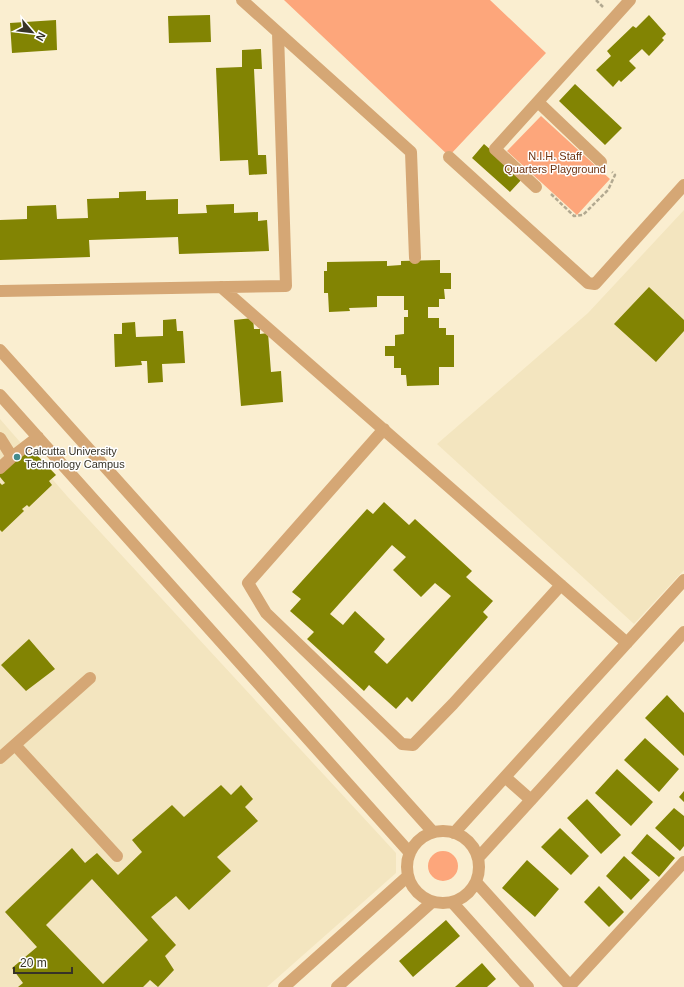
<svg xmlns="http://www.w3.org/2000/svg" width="684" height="987" font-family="Helvetica,sans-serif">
<rect width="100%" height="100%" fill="#faeed0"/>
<!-- built -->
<path fill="#f3e5bf" d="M 684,210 L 684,570 L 634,624 L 437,444 L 588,313 Z
M 0,419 L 67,496 L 396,853 L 396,873 L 267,987 L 0,987 Z"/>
<!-- green -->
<path fill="#fda67b" d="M 284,0 L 490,0 L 546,53 L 449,156 Z
M 541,116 L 610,179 L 577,215 L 507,151 Z
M428 866a15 15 0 1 1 30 0a15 15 0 1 1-30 0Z"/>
<!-- building -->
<path fill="#828403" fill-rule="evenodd" d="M 210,15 L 211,42 L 169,43 L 168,16 Z
M 649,15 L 666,34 L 662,38 L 664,40 L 649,56 L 642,49 L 629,61 L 636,68 L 621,82 L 619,80 L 613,87 L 596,70 L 611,56 L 607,51 L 633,26 L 636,28 Z
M 56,20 L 57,50 L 12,53 L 10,23 Z
M 261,49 L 262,69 L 254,69 L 258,155 L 266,155 L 267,174 L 249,175 L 248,160 L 220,161 L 216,68 L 242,67 L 242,50 Z
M 575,84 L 622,128 L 605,145 L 559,101 Z
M 484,144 L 523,178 L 510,192 L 472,158 Z
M 146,191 L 146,200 L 178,199 L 178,214 L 207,213 L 206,205 L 234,204 L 234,213 L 258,212 L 258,221 L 267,220 L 269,251 L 179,254 L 178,237 L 89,240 L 90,257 L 0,260 L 0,220 L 27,219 L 27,206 L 56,205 L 57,219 L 88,218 L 87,199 L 119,198 L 119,192 Z
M 440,260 L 440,273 L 451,273 L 451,289 L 444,289 L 445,299 L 439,299 L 439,307 L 428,307 L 428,318 L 439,318 L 439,328 L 446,328 L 446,335 L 454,335 L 454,367 L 439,367 L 439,385 L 407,386 L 406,375 L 401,375 L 401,368 L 394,368 L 394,356 L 385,356 L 385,346 L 395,346 L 395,335 L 404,334 L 404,317 L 408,317 L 408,310 L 404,310 L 404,296 L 377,296 L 377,307 L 349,308 L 350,311 L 329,312 L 328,293 L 324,293 L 324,271 L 327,271 L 327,262 L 387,261 L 387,266 L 401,265 L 401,261 Z
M 649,287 L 684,320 L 684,331 L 656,362 L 614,324 Z
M 253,318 L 254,329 L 260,329 L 260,334 L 268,333 L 271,372 L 281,371 L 283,402 L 241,406 L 234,320 Z
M 176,319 L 177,331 L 183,331 L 185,363 L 162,364 L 163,382 L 148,383 L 147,361 L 141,361 L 142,365 L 115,367 L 114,334 L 122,334 L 122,323 L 135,322 L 136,337 L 163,336 L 163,320 Z
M 23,452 L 28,457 L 34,452 L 56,475 L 49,481 L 52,485 L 29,507 L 27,505 L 22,509 L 24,511 L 2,532 L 0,530 L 0,483 L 2,485 L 5,483 L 0,477 L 0,473 Z
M 384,502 L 409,525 L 415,519 L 472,571 L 466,577 L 493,601 L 483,612 L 488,617 L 412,702 L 407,697 L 396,709 L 369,685 L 364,691 L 307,639 L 314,632 L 290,611 L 301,599 L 292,592 L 367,509 L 373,514 ZM 392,545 L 406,557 L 393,570 L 421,597 L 435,583 L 451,596 L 387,664 L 374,652 L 385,639 L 355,611 L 343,625 L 330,614 Z
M 29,639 L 55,669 L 26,691 L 1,665 Z
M 667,695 L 684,713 L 684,756 L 645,718 Z
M 645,738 L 679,769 L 659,792 L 624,760 Z
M 617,769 L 653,802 L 631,826 L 595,793 Z
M 221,785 L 231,795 L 241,785 L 253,799 L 245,807 L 258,821 L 217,857 L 231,871 L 189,910 L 176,896 L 151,917 L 176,945 L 165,956 L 174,970 L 158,987 L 150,980 L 143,987 L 18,987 L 23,983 L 12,968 L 37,947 L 5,912 L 72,848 L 85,863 L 97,853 L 118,875 L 142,852 L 132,840 L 172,805 L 184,817 ZM 92,879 L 148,940 L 103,984 L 46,925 Z
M 684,791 L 684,802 L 679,797 Z
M 587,799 L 621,835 L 601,854 L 567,818 Z
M 674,808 L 684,816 L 684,846 L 680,851 L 655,828 Z
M 560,828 L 589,856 L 571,875 L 541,847 Z
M 647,834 L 675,858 L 659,877 L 631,853 Z
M 624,856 L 650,880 L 631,900 L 606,876 Z
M 527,860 L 559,889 L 535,917 L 502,888 Z
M 599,886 L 624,912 L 609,927 L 584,902 Z
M 446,920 L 460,936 L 413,977 L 399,961 Z
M 482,963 L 496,979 L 487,987 L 455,987 Z"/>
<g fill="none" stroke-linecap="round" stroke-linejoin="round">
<!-- path -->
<path stroke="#b2a991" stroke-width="2.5" stroke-dasharray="4 2" stroke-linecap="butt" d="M 596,0 L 603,7
M 551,194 L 574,216 L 583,215 L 608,190 L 615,175 L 612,172"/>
<!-- minor -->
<path stroke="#d5a775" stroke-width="12" d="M 242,0 L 411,152 L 415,258
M 538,102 L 601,162
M 449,157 L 588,283 L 595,284 L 684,185
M 536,187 L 495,149 L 630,0
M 221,287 L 627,643
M 0,291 L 286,286 L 278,33
M 0,350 L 433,832
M 0,395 L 410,853
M 384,429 L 248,583 L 266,613 L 402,744 L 413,745 L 453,704 L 561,585
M 0,438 L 12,457 L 0,468
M 12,457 L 38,437
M 15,745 L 117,856
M 0,758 L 90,678
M 505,777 L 531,800
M407 867a36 36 0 1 1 72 0a36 36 0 1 1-72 0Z
M 454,833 L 684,580
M 478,858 L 684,632
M 476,882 L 571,987
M 452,902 L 528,987
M 284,987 L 408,876
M 337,987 L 432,902
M 569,987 L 684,862"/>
</g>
<!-- markers -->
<circle fill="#438b8c" stroke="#fff" stroke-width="1.5" cx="17" cy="457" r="4"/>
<g text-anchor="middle" stroke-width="3" stroke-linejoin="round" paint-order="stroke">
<!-- park labels -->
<g font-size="11" fill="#6e3310" stroke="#fff">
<text x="555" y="160">N.I.H. Staff<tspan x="555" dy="13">Quarters Playground</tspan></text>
</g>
<!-- poi labels -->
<g font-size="11" fill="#373327" stroke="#fff" text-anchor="start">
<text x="25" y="455">Calcutta University<tspan x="25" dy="13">Technology Campus</tspan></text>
</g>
</g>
<!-- north arrow -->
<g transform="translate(32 32) rotate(118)" stroke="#ffffff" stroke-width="3" paint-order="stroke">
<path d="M0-3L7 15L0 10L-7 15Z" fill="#373327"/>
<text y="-6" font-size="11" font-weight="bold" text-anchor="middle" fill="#373327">N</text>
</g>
<!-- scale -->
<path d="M14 967v6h58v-6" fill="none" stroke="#373327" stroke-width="2"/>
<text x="20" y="967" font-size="12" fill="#373327" stroke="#ffffff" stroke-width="3" paint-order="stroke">20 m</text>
</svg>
